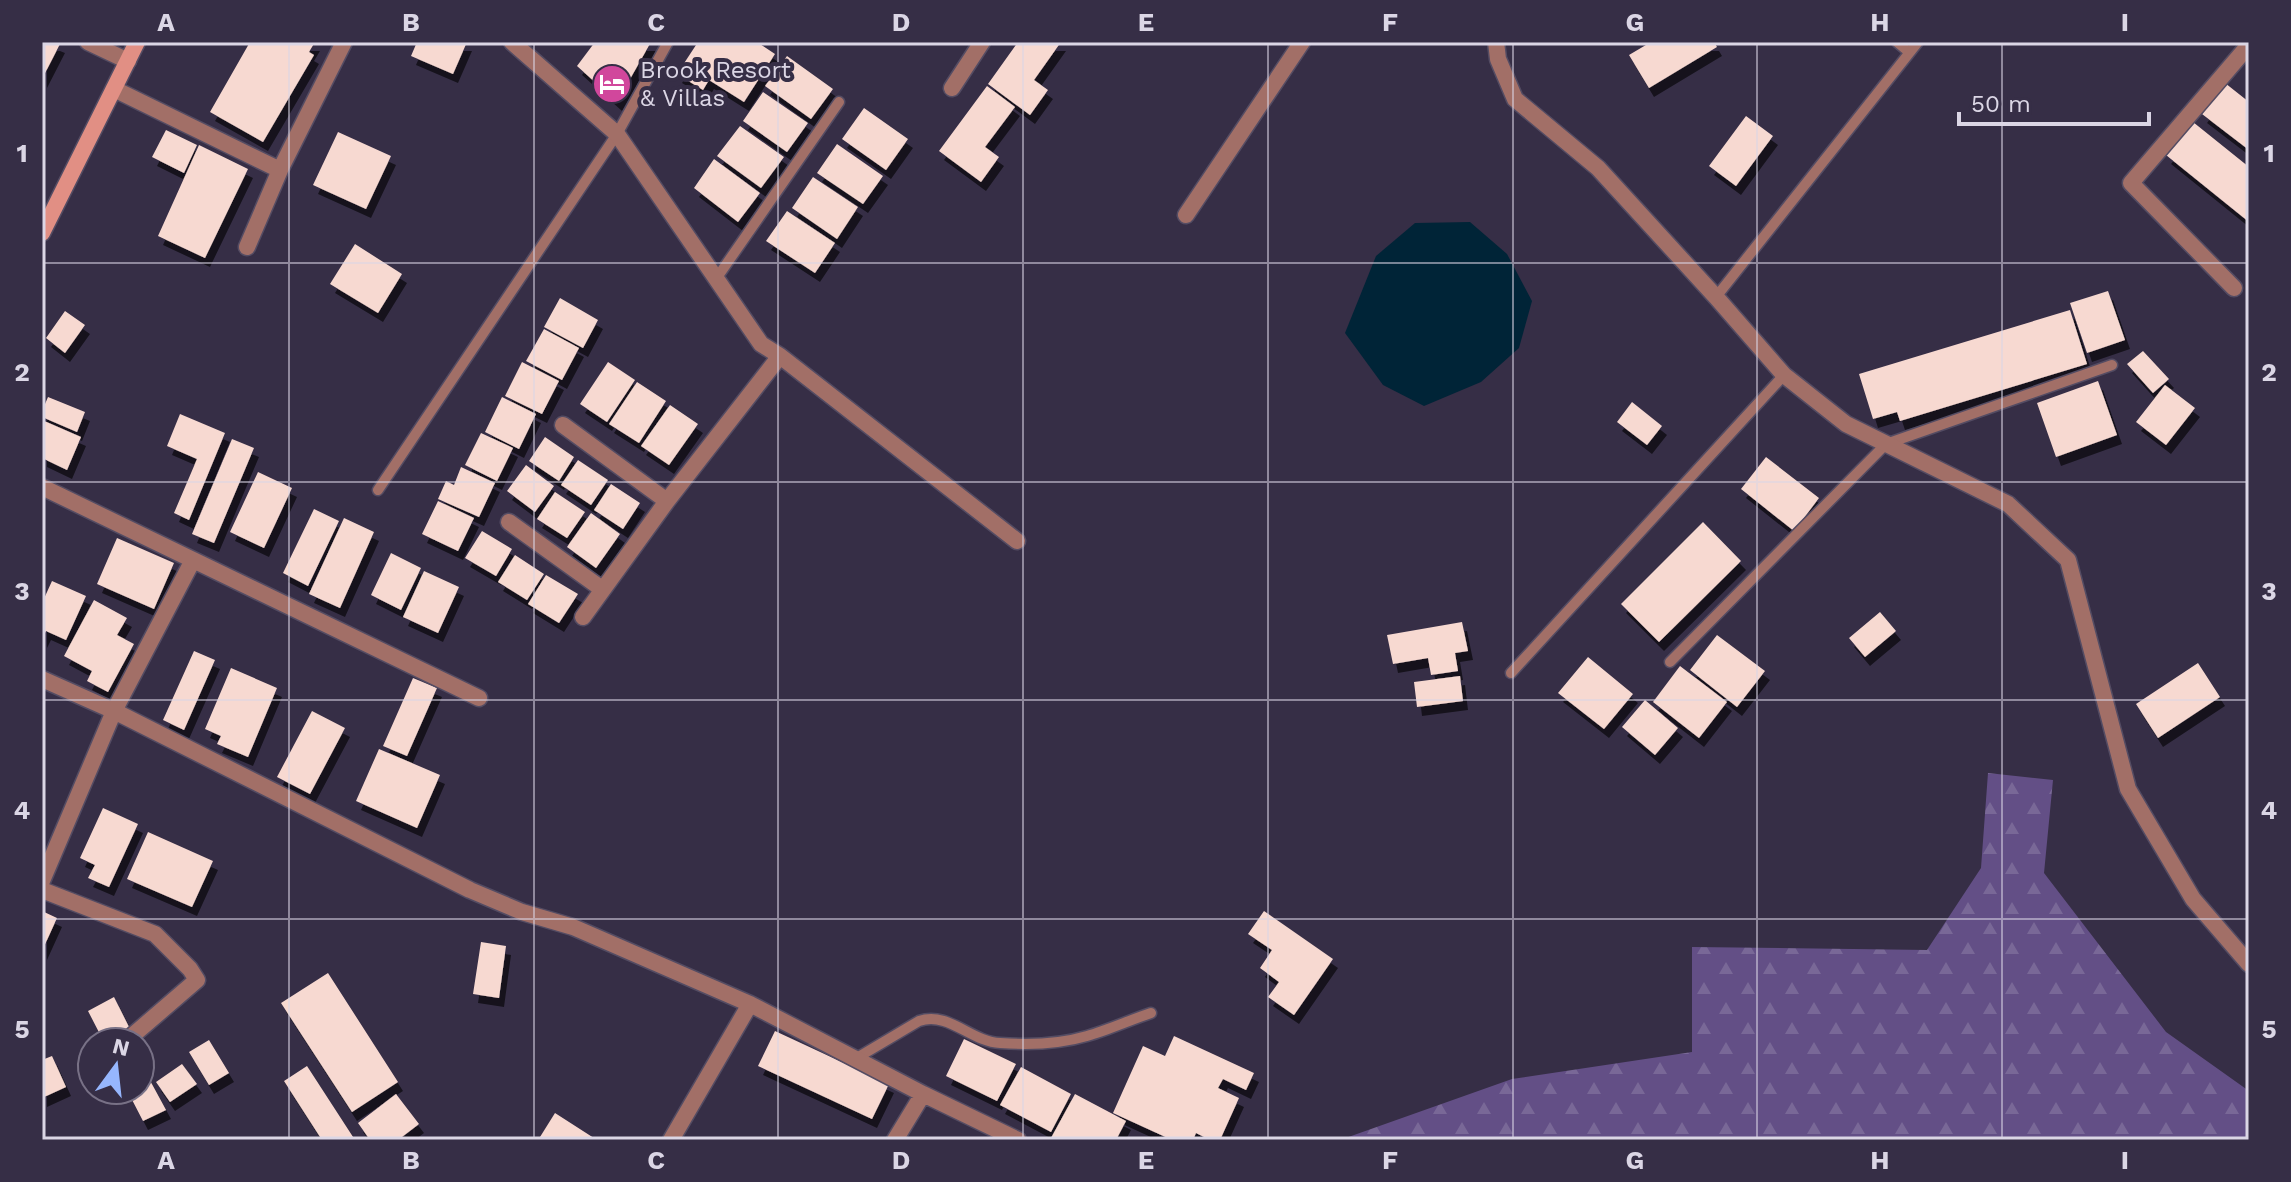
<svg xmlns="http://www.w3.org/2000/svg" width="2291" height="1182" font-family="'Work Sans',sans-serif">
<defs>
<pattern id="forest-firs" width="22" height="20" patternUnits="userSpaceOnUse" patternTransform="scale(2)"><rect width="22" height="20" fill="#634f86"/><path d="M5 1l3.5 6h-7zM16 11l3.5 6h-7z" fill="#796897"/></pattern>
<filter id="shadow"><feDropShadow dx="5" dy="9" stdDeviation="0" flood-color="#0009"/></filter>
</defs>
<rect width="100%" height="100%" fill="#362e46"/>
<!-- forest -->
<path fill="url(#forest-firs)" d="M 1988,773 L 2053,780 L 2044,873 L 2166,1032 L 2249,1091 L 2249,1140 L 1340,1140 L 1512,1079 L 1692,1052 L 1692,947 L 1927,950 L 1981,868 Z"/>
<!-- water -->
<path fill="#002437" d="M 1470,222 L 1507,254 L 1532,301 L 1519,348 L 1481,382 L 1424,406 L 1383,385 L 1345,333 L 1376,256 L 1415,223 Z"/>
<!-- building -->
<path fill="#f7d9d1" filter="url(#shadow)" d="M 42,42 L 55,42 L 60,44 L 42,79 Z
M 250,42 L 315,42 L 309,52 L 314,55 L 263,142 L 210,112 Z
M 417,42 L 467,42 L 453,74 L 411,56 Z
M 595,42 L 651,42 L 617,102 L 577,66 Z
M 698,42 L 757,42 L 775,54 L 744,102 L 709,80 L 703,90 L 677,74 Z
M 1018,42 L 1061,42 L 1034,80 L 1048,90 L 1030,115 L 988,84 Z
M 1651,42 L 1714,42 L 1717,47 L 1649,88 L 1629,55 Z
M 787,56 L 833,89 L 811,119 L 765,86 Z
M 2225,83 L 2249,102 L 2249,150 L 2202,114 Z
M 987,86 L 1015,107 L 985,147 L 999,157 L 981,182 L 939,151 Z
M 763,92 L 808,123 L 787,152 L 743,121 Z
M 864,108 L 908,139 L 886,170 L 842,139 Z
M 1746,116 L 1773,136 L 1736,186 L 1709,166 Z
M 2193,122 L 2249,167 L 2249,222 L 2166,155 Z
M 740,126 L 784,157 L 761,188 L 717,156 Z
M 166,130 L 197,145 L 184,173 L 152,157 Z
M 338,132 L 391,156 L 366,209 L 313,185 Z
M 837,144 L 883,176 L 863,204 L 817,173 Z
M 199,145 L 248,169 L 205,258 L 158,236 Z
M 714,159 L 760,193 L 738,222 L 694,188 Z
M 813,177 L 858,207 L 837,239 L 792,208 Z
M 787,211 L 835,243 L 815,273 L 766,241 Z
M 355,244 L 402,274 L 378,313 L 330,284 Z
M 2108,291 L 2125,340 L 2087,353 L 2070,303 Z
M 560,298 L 598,320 L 583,348 L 544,327 Z
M 2070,310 L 2087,364 L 1900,421 L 1897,412 L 1873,419 L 1859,374 Z
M 65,311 L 85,325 L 65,353 L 46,338 Z
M 544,329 L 579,348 L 562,380 L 526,361 Z
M 2143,351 L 2169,379 L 2153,393 L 2127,364 Z
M 522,362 L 559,381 L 542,414 L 505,396 Z
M 608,362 L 635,380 L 607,422 L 580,404 Z
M 2098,381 L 2117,435 L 2056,457 L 2037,403 Z
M 637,382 L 666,401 L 639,443 L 609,424 Z
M 2165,385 L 2195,408 L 2166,445 L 2136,422 Z
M 48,397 L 85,412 L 77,432 L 42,417 L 42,411 Z
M 502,397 L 536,414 L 519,449 L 485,432 Z
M 1632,402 L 1662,426 L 1647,445 L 1617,422 Z
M 670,405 L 698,424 L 669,465 L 641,446 Z
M 180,414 L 225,433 L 189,520 L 174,513 L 197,459 L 167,446 Z
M 42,420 L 81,437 L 67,470 L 42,458 Z
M 481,433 L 513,448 L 497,481 L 465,465 Z
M 545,437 L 574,457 L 559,481 L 529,461 Z
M 232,439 L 254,448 L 214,543 L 192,534 Z
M 1766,457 L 1819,498 L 1794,531 L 1741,489 Z
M 578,460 L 608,480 L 591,505 L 561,485 Z
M 526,465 L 554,486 L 535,512 L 507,491 Z
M 461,467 L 495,483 L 479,517 L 438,499 L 446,481 L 454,485 Z
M 258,472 L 292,488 L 264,548 L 230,532 Z
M 611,484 L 640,503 L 623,529 L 594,510 Z
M 555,492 L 585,512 L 567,538 L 537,519 Z
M 438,501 L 474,518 L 458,551 L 422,534 Z
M 314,509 L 339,521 L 308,586 L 283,573 Z
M 591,513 L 620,534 L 596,568 L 567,547 Z
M 344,518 L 374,532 L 340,608 L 309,594 Z
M 1703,522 L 1741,561 L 1659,642 L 1621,604 Z
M 482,531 L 512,549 L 496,576 L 465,558 Z
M 117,538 L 174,563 L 154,609 L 97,584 Z
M 391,553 L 421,568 L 401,610 L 371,595 Z
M 515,555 L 544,574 L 527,600 L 498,582 Z
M 424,571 L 459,587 L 438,633 L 403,617 Z
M 546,575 L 578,594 L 559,623 L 528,604 Z
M 52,581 L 86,596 L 66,640 L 46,631 L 42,639 L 42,603 Z
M 94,600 L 127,618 L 117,635 L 134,644 L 108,692 L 87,681 L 92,671 L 64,656 Z
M 1880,612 L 1896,631 L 1865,657 L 1849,638 Z
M 1462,622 L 1468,651 L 1455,653 L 1458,671 L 1431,675 L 1428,658 L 1393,664 L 1387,635 Z
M 1717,635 L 1765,671 L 1737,707 L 1690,670 Z
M 194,651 L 215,660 L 184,730 L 163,720 Z
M 1588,657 L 1633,694 L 1604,729 L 1558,693 Z
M 2198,663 L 2220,697 L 2158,738 L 2136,704 Z
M 1680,666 L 1727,702 L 1699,738 L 1653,702 Z
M 231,668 L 277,688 L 248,757 L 217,744 L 221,736 L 205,729 Z
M 1460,676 L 1463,701 L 1417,707 L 1414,682 Z
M 413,678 L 437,688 L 407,756 L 383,746 Z
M 1645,700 L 1678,728 L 1655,755 L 1622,727 Z
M 312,711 L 345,728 L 310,794 L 277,777 Z
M 379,749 L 440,775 L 417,828 L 356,801 Z
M 103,808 L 138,824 L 109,887 L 88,878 L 95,865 L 80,858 Z
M 148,832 L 213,861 L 192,907 L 127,879 Z
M 42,911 L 57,918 L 42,951 Z
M 1264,911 L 1333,959 L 1294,1015 L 1268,997 L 1279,982 L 1260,968 L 1272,950 L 1248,934 Z
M 481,942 L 506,946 L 499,998 L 473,994 Z
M 328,973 L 398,1082 L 352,1112 L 281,1003 Z
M 114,997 L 131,1031 L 110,1042 L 104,1042 L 88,1011 Z
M 775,1031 L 889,1084 L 872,1119 L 758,1066 Z
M 1174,1036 L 1254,1073 L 1246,1090 L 1223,1079 L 1218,1088 L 1239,1098 L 1220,1140 L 1210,1140 L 1196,1133 L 1193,1140 L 1172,1140 L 1113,1113 L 1143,1046 L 1165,1056 Z
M 964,1039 L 1016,1064 L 997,1101 L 946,1076 Z
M 209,1040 L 229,1073 L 209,1085 L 189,1052 Z
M 52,1056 L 66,1087 L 42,1098 L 42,1060 Z
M 182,1064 L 197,1084 L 170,1102 L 156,1082 Z
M 307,1066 L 355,1140 L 322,1140 L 284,1081 Z
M 1021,1067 L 1071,1094 L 1051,1132 L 1000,1105 Z
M 147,1075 L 166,1110 L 143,1121 L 127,1090 L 140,1090 L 140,1078 Z
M 396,1094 L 419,1124 L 398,1140 L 370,1140 L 358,1123 Z
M 1075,1094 L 1126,1121 L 1116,1140 L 1055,1140 L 1051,1138 Z
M 555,1113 L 597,1140 L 544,1140 L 540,1137 Z"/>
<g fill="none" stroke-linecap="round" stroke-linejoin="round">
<defs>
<path id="service" d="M 1897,42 L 1909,52
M 716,279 L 839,102
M 1716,297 L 1918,42
M 378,490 L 617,134 L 668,42
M 1670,662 L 1886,444 L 2112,365
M 1511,673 L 1784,375
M 855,1059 L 919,1021 C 949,1011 971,1042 1000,1043 C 1028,1045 1060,1044 1087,1036 C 1108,1030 1130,1020 1151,1013"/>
<path id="minor" d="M 88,42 L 128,61
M 512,42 L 617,134 L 761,344 L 780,356 L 1017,541
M 1496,42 L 1498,59 L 1515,99 L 1598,168 L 1716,297 L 1784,375 L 1846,424 L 2008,504 L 2068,560 L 2128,789 L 2193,899 L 2249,964
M 952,88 L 982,42
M 114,89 L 280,170 L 344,42
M 1186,215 L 1302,42
M 247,247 L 280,170
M 2234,288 L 2131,183 L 2249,45
M 563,425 L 667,501
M 42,487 L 479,698
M 509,522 L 602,589
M 583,617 L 667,501 L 780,356
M 42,679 L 114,711 L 470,890 L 522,912 L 573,927 L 750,1004 L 923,1094 L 1018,1140
M 42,881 L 114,711 L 193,560
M 42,890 L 155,934 L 190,969 L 197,980 L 132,1036
M 671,1140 L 750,1004
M 895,1140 L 923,1094"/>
<path id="secondary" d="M 42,233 L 137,42"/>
</defs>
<!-- service casing -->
<use href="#service" stroke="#544c63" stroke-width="13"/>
<!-- minor casing -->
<use href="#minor" stroke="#544c63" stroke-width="19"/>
<!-- secondary casing -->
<use href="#secondary" stroke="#544c63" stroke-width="19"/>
<!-- service -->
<use href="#service" stroke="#a26f67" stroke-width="10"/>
<!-- minor -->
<use href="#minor" stroke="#a26f67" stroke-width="16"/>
<!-- secondary -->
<use href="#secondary" stroke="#e18f84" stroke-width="16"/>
</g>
<!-- grid -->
<path fill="none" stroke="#dbd6e5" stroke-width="2" stroke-opacity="0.55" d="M 289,42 L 289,1140M 534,42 L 534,1140M 778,42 L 778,1140M 1023,42 L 1023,1140M 1268,42 L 1268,1140M 1513,42 L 1513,1140M 1757,42 L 1757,1140M 2002,42 L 2002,1140M 42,263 L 2249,263M 42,482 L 2249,482M 42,700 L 2249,700M 42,919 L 2249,919"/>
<!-- icons -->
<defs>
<symbol id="hotel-disc" viewBox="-11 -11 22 22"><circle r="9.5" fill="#d1479c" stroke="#362e46"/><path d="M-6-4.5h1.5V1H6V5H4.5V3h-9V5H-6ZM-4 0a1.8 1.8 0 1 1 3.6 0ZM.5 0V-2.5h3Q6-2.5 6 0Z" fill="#fff"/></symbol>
</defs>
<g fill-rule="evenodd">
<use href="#hotel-disc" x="590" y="62" width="44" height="44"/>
</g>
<g text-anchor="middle" stroke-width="8" stroke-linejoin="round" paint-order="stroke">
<!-- poi labels -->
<g font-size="24" fill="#dbd6e5" stroke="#362e46" text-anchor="start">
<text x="640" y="78">Brook Resort<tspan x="640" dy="28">&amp; Villas</tspan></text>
</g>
</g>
<!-- border -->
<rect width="2291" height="1182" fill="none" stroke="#362e46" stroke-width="88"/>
<!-- north arrow -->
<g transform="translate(116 1066) rotate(15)"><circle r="38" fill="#362e46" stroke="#787186" stroke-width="2"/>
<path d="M0-6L14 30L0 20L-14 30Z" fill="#96b6fd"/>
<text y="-12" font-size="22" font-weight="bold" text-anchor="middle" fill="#dbd6e5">N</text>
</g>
<!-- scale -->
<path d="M1959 112v12h190v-12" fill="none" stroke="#dbd6e5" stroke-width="4"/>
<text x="1971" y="112" font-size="24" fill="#dbd6e5" stroke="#362e46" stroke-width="6" paint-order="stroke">50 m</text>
<rect x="44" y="44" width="2203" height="1094" fill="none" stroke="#dbd6e5" stroke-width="3"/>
<g font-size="26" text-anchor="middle" font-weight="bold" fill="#dbd6e5">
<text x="166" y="31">A</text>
<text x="411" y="31">B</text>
<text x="656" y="31">C</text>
<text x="901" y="31">D</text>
<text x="1146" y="31">E</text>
<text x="1390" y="31">F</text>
<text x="1635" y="31">G</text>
<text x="1880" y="31">H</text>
<text x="2125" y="31">I</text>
<text x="22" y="162">1</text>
<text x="2269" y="162">1</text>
<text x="22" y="381">2</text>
<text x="2269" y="381">2</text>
<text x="22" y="600">3</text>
<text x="2269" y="600">3</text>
<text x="22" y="819">4</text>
<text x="2269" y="819">4</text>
<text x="22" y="1038">5</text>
<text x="2269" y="1038">5</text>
<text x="166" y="1169">A</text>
<text x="411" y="1169">B</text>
<text x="656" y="1169">C</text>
<text x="901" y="1169">D</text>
<text x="1146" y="1169">E</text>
<text x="1390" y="1169">F</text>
<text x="1635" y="1169">G</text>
<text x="1880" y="1169">H</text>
<text x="2125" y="1169">I</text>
</g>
</svg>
